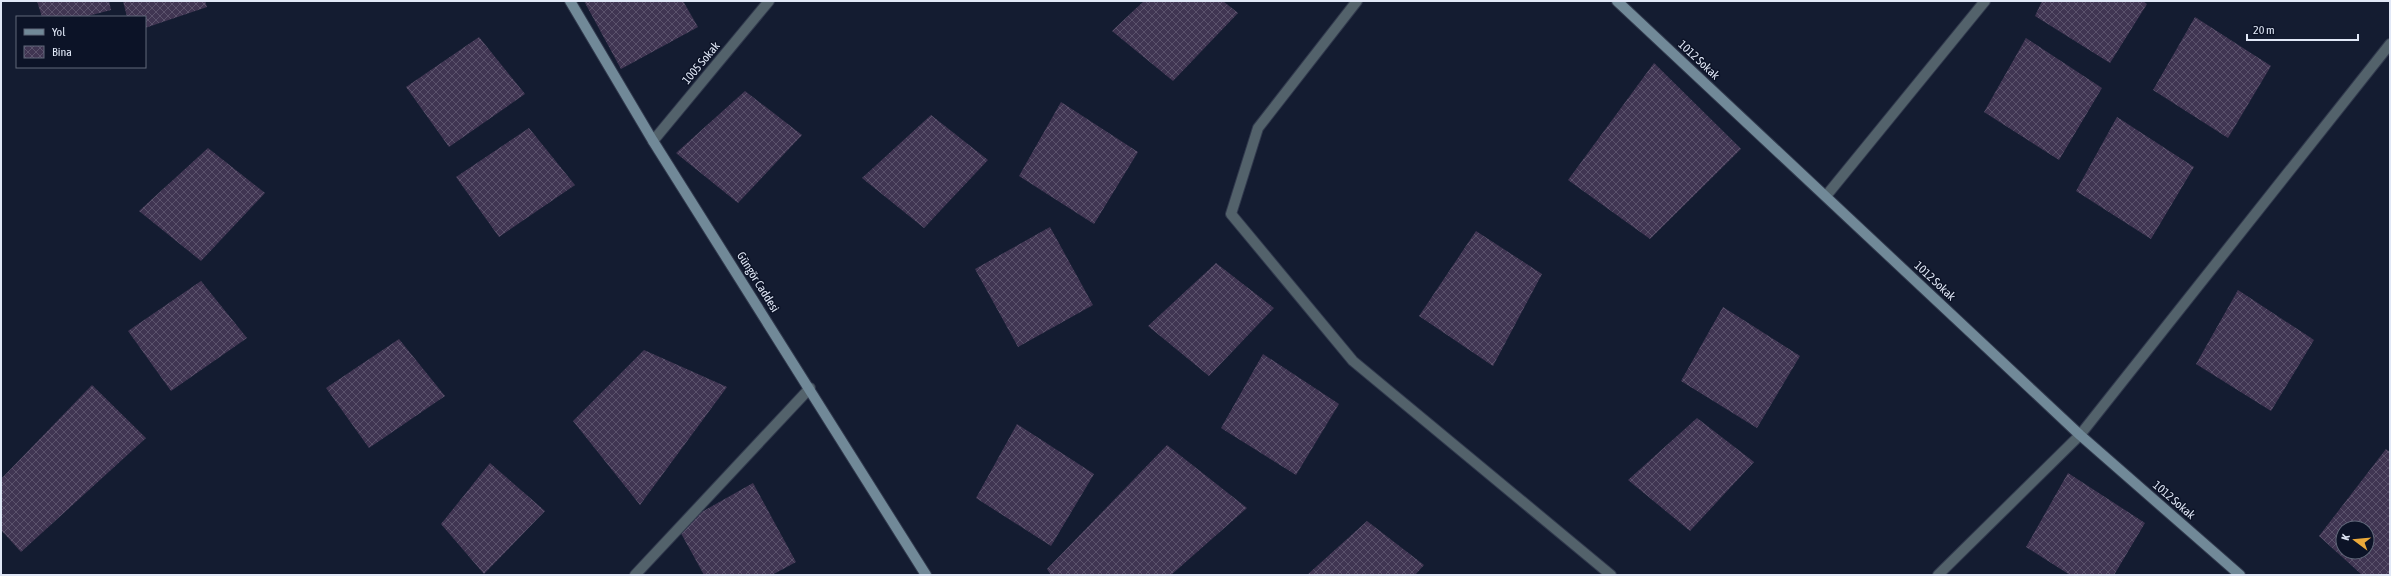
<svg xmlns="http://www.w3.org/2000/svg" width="2391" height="576" font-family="'Asap Condensed',sans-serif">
<defs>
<pattern id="building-cross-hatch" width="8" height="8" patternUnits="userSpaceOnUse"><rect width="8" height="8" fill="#403552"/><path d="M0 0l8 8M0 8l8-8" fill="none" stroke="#5b526c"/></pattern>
</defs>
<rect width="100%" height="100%" fill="#141c31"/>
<!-- building -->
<path fill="url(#building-cross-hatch)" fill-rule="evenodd" d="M 37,1 L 109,1 L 111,10 L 84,17 L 42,17 Z
M 123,1 L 205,1 L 207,7 L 145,28 L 145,17 L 127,17 Z
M 584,1 L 683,1 L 698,27 L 621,69 Z
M 1144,1 L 1223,1 L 1238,13 L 1173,81 L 1112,31 Z
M 2042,1 L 2143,1 L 2147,4 L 2110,63 L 2035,16 Z
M 2195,17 L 2271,66 L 2228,138 L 2153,90 Z
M 479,37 L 525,94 L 449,147 L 406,87 Z
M 2026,38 L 2102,88 L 2059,160 L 1984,112 Z
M 1654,63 L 1741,149 L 1650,239 L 1568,180 Z
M 745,91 L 802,135 L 738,203 L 676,153 Z
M 1061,102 L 1138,152 L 1094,224 L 1019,176 Z
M 931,115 L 988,160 L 924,228 L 862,178 Z
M 2117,117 L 2194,167 L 2151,239 L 2076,191 Z
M 529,128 L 575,185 L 499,237 L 456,177 Z
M 208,148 L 265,193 L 201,261 L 139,211 Z
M 1050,227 L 1093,305 L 1018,347 L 975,269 Z
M 1476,231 L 1542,274 L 1493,366 L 1419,316 Z
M 1216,263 L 1274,308 L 1209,376 L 1148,326 Z
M 201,281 L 247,338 L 171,391 L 128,331 Z
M 2238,290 L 2314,340 L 2271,411 L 2196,364 Z
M 1723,307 L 1800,356 L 1757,428 L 1681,381 Z
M 399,339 L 445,396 L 369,448 L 326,388 Z
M 644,350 L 727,387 L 640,505 L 573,421 Z
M 1263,354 L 1339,404 L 1296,475 L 1221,428 Z
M 92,385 L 146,438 L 21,552 L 1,530 L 1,479 Z
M 1697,418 L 1754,462 L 1690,531 L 1628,480 Z
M 1017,424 L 1094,474 L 1051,546 L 976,498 Z
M 1167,445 L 1247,508 L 1171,575 L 1051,575 L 1047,569 Z
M 2386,449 L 2390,452 L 2390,575 L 2362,575 L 2319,536 ZM 2343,528 L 2367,528 L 2367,552 L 2343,552 Z
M 490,463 L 545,511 L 484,574 L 441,524 Z
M 2068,473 L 2145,523 L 2114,575 L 2070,575 L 2026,547 Z
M 753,483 L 796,562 L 772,575 L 704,575 L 677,526 Z
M 1367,521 L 1424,565 L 1415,575 L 1307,575 Z"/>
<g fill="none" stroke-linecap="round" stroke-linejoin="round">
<defs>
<path id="street" d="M 1357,1 L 1258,128 L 1231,214 L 1353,361 L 1611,575
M 653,141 L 769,1
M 1826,196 L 1985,1
M 635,575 L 810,388
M 1938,575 L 2080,435 L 2390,44"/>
<path id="secondary" d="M 570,1 L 653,141 L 926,575
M 1617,1 L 2080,435 L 2240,575"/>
</defs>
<!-- street casing -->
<use href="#street" stroke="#31394d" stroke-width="12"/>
<!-- secondary casing -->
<use href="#secondary" stroke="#31394d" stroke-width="12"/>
<!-- street -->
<use href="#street" stroke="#53626b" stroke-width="10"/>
<!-- secondary -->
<use href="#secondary" stroke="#718998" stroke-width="10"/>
</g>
<g text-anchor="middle" stroke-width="3" stroke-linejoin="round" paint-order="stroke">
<!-- street labels -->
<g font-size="12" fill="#e1e8f7" stroke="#0c1327">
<text transform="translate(1699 60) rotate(43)" y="4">1012 Sokak</text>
<text transform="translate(701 63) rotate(-50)" y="4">1005 Sokak</text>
<text transform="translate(1935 281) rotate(43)" y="4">1012 Sokak</text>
<text transform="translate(758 282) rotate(58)" y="4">Güngör Caddesi</text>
<text transform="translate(2174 500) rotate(41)" y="4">1012 Sokak</text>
</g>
</g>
<!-- border -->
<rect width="2391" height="576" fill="none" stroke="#e1e8f7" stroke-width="4"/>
<!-- legend -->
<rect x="16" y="16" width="130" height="52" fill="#0c1327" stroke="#61687a"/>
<rect x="24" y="29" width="20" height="6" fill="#718998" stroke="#61687a"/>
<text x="52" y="36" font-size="12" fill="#e1e8f7">Yol</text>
<rect x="24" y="46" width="20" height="12" fill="url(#building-cross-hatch)" stroke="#61687a"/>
<text x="52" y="56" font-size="12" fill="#e1e8f7">Bina</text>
<!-- north arrow -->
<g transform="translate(2355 540) rotate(286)"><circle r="19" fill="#0c1327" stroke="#61687a"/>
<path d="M0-3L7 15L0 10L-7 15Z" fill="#eba93a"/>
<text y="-6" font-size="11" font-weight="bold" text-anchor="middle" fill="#e1e8f7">K</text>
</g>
<!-- scale -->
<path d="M2247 34v6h111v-6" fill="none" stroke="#e1e8f7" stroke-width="2"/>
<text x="2253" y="34" font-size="12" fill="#e1e8f7" stroke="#0c1327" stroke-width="3" paint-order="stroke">20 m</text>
</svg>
